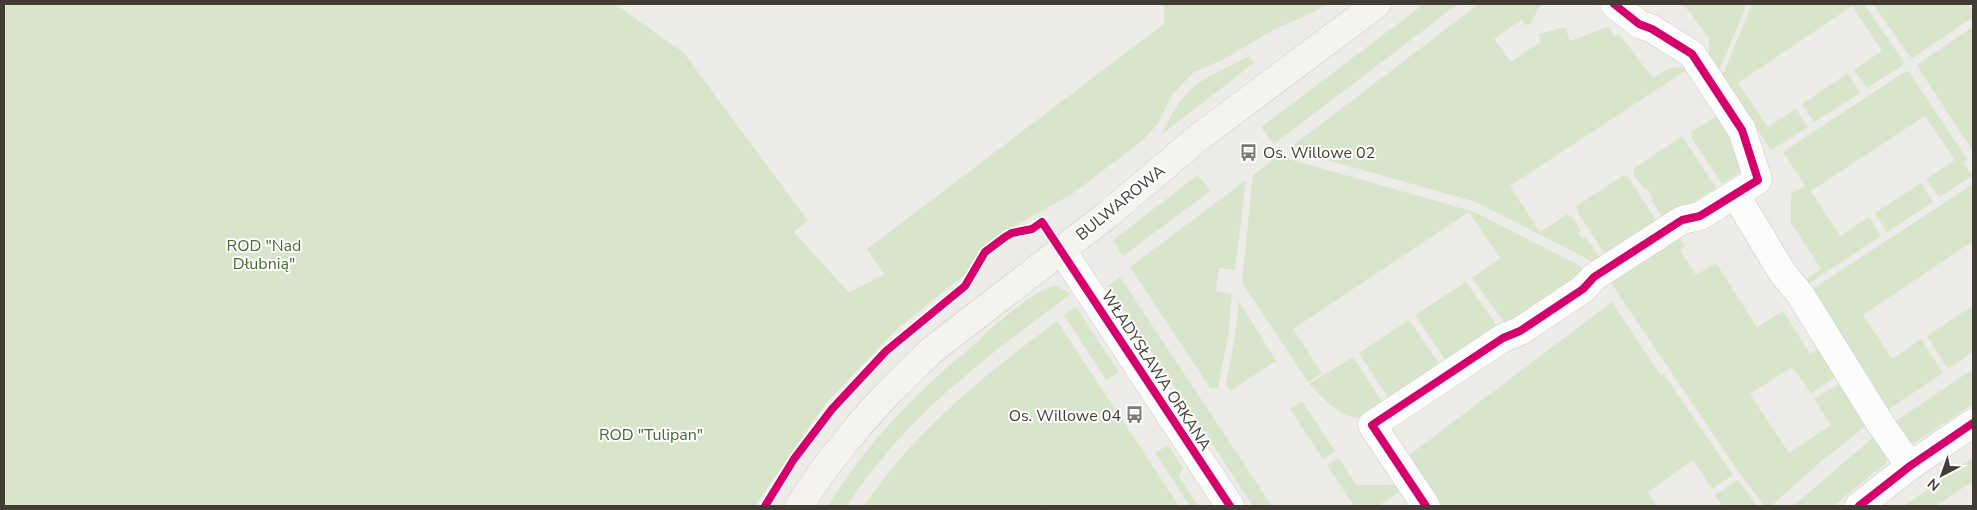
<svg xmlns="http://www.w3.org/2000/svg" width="1977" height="510" font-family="'Nunito Sans',sans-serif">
<rect width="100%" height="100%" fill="#edece8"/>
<!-- green -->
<path fill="#d9e5ca" d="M 4,4 L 615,4 L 684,53 L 808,221 L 794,232 L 849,293 L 884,274 L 867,249 L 1164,24 L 1164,4 L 1326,4 L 1314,12 L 1275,29 L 1224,59 L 1194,72 L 1172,95 L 1157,125 L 1142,141 L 1072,194 L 1000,234 L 979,254 L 969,271 L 897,329 L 826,403 L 755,506 L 4,506 Z
M 1424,4 L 1458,4 L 1274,144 L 1261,127 Z
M 1479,4 L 1541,4 L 1530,24 L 1525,25 L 1521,20 L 1494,39 L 1511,62 L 1540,42 L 1539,34 L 1565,27 L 1570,41 L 1608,27 L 1615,36 L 1619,34 L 1653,78 C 1664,70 1674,64 1688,69 L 1510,186 L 1540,232 L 1568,214 L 1570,217 L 1572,216 L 1581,231 L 1578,233 L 1583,239 L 1586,237 L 1603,263 L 1599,265 L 1476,202 L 1288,149 Z
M 1683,4 L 1747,4 L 1719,71 L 1709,56 L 1709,38 Z
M 1752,4 L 1864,4 L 1904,62 L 1903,65 L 1867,88 L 1854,70 L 1882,51 L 1852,6 L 1738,83 L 1768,127 L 1796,109 L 1808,127 L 1771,150 L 1722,77 Z
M 1873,4 L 1968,4 L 1973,11 L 1973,17 L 1913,58 L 1910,57 Z
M 1973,27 L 1973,151 L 1917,66 L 1918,64 Z
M 1249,56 L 1254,63 L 1162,134 C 1187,80 1201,82 1249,56 Z
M 1906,71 L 1909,72 L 1967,159 L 1964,163 L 1972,176 L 1939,197 L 1926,179 L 1955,160 L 1925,116 L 1811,191 L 1840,236 L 1869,217 L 1881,236 L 1805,286 L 1802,282 L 1821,269 L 1791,223 L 1791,194 L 1805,186 L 1783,152 Z
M 1848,73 L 1860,93 L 1814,122 L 1802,104 Z
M 1722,113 L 1744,169 L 1722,184 L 1691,137 L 1693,136 L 1691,132 Z
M 1682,136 L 1716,188 L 1665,221 L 1651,200 L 1653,198 L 1646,188 L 1644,189 L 1633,174 L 1635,172 L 1633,169 Z
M 1278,156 L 1475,212 L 1590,271 L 1507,326 L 1472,278 L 1500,258 L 1469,212 L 1293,329 L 1322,373 L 1308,382 L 1242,282 L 1253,175 Z
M 1198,175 L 1210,191 L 1123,256 L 1113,240 Z
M 1624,175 L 1625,177 L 1627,175 L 1659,225 L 1608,259 L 1577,211 L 1578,210 L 1576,206 Z
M 1246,180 L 1235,270 L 1219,268 L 1216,291 L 1232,294 L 1228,336 L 1218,388 L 1210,388 L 1130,267 Z
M 1921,183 L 1933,202 L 1887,232 L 1875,213 Z
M 1973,184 L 1973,241 L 1863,315 L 1892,359 L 1921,339 L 1943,373 L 1883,413 L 1808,292 Z
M 1679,238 L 1685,246 L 1680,250 L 1696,275 L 1716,263 L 1757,327 L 1783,311 L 1810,354 L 1824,346 L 1842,373 L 1811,393 L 1792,367 L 1750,394 L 1789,453 L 1831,425 L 1814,399 L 1845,380 L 1871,422 L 1824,459 L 1771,506 L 1765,506 L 1740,474 L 1611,283 Z
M 1120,277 L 1272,506 L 1253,506 L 1108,286 Z
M 1466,282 L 1500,330 L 1448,364 L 1415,315 Z
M 1056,286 L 1071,294 C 985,358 907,414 847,506 L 828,506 C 871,437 919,390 982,338 L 981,337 C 997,324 1037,287 1056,286 Z
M 1239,301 L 1276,361 L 1230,391 L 1226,384 L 1235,337 Z
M 1612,302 L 1661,376 L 1663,373 L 1733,475 L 1712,489 L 1693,460 L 1648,492 L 1657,506 L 1441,506 L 1408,456 Z
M 1972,306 L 1973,352 L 1948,369 L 1927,336 Z
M 1076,307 L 1119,372 L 1106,380 L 1064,315 Z
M 1409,320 L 1442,368 L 1391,402 L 1359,353 Z
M 1057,321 L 1179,506 L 1046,506 L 1044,504 L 1040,506 L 864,506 C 915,429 984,376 1057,321 Z
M 1353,357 L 1385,406 C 1379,409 1371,416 1364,417 C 1344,422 1321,397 1309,384 Z
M 1973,369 L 1973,404 L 1914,443 L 1909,443 L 1893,423 Z
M 1302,401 L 1335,451 L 1323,459 L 1290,409 Z
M 1876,435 L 1888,457 L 1886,463 L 1833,506 L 1793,506 Z
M 1168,445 L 1183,468 L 1179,477 L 1198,506 L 1190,506 L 1155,453 Z
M 1973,457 L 1973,481 L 1936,506 L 1904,506 Z
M 1339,458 L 1356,485 L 1401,485 L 1404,489 L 1378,506 L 1354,506 L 1327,465 Z
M 1738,480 L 1757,506 L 1722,506 L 1715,495 Z"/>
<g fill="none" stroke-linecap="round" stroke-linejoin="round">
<defs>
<path id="street" d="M 1735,194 L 1782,272 L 1800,294 L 1880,423 L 1910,466
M 1061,249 L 1230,506
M 1426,506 L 1372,425 L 1503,338 L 1520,331 L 1583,289 L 1594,277 L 1682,220 L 1700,216 L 1758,180 L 1742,130 L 1692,54 L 1652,29 L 1639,24 L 1614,4
M 1859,506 L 1910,466 L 1973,423"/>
<path id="secondary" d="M 799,506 L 824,469 L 860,424 L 887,394 L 932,350 L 1107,215 L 1198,138 L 1377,4"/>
</defs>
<!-- street casing -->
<use href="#street" stroke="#c9c8c4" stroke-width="29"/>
<!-- secondary casing -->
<use href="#secondary" stroke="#cbc9bf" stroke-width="29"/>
<!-- street -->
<use href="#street" stroke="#fcfcfc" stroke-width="28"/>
<!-- secondary -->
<use href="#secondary" stroke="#f5f3ee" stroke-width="28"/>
<defs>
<path id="cycleway" d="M 765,506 L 794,459 L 832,409 L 886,351 L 965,286 L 985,252 L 1005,237 L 1012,233 L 1032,229 L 1042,222 L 1230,506
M 1426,506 L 1372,425 L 1503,338 L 1520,331 L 1583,289 L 1594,277 L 1682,220 L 1700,216 L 1758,180 L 1742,130 L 1692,54 L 1652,29 L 1639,24 L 1614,4
M 1859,506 L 1910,466 L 1973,423"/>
</defs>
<!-- cycleway casing -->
<use href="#cycleway" stroke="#fff" stroke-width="11"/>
<!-- cycleway -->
<use href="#cycleway" stroke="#d6006c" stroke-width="8"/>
</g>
<!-- icons -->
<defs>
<symbol id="bus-bare" viewBox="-9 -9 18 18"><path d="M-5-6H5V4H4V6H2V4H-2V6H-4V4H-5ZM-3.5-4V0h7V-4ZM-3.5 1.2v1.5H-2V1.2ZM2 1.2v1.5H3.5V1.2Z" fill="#7d7a74" stroke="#fff" stroke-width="2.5" paint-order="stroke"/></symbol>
</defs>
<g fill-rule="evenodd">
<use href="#bus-bare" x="1236" y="140" width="25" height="25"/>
<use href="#bus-bare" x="1122" y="402" width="25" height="25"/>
</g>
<g text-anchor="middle" stroke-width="4" stroke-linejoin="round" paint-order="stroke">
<!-- poi labels -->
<g font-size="16" fill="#413d35" stroke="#fff" text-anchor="start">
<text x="1263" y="158">Os. Willowe 02</text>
<text x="1121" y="421" text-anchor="end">Os. Willowe 04</text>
</g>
<!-- street labels -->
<g font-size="16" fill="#413d35" stroke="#fff">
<text transform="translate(1120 202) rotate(-39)" y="6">BULWAROWA</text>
<text transform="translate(1157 370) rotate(57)" y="6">WŁADYSŁAWA ORKANA</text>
</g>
<!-- park labels -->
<g font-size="16" fill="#446b30" stroke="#fff">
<text x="264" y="251">ROD "Nad<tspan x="264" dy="18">Dłubnią"</tspan></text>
<text x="651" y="440">ROD "Tulipan"</text>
</g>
</g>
<!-- border -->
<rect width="1977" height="510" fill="none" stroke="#413d35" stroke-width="10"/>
<!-- north arrow -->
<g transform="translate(1942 475) rotate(221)" stroke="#ffffff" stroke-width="4" paint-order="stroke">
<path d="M0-4L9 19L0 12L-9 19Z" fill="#413d35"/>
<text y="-8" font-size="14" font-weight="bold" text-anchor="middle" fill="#413d35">N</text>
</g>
</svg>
